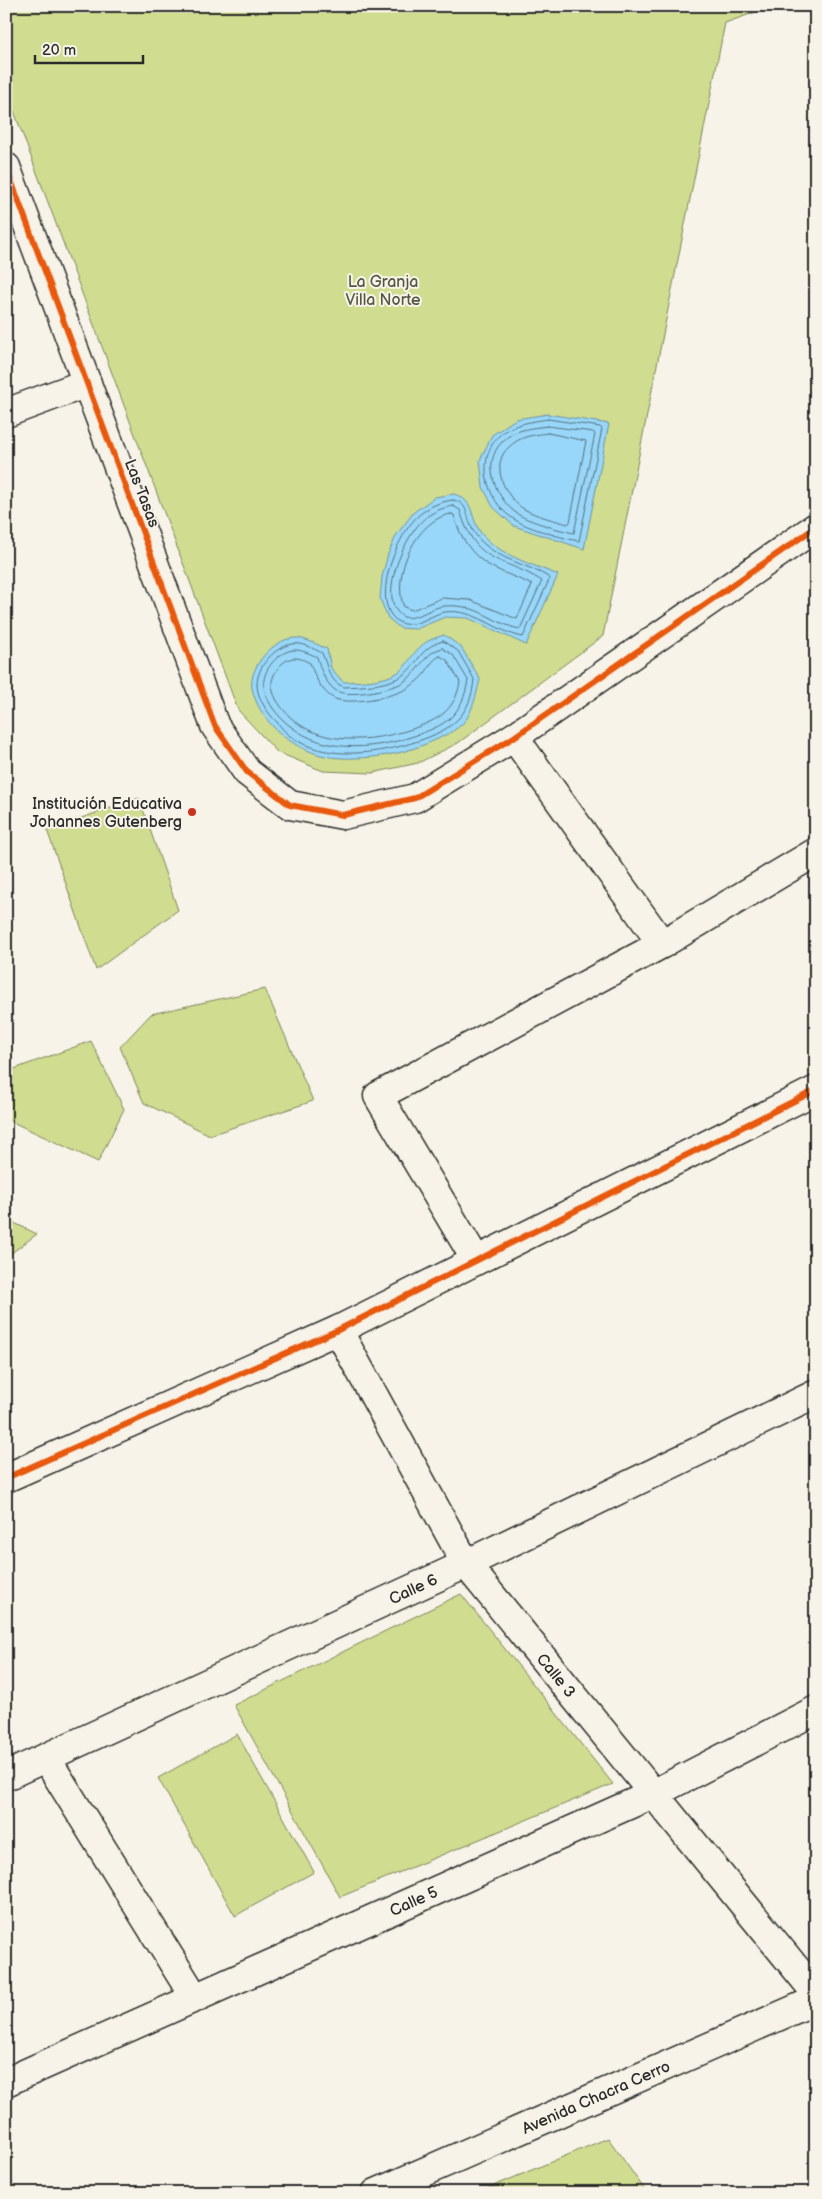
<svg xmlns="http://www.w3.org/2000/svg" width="822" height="2199" font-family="'Balsamiq Sans',sans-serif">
<rect width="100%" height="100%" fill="#f7f3e8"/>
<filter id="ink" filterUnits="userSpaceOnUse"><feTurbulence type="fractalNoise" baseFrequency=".02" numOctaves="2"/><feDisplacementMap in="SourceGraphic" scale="10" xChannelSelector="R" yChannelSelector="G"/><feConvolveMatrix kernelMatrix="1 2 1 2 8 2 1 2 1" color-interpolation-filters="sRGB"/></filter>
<g filter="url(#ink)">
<!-- green -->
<path fill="#d0dc8f" stroke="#7e845d" d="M 6,6 L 773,6 L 725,23 L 603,636 L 458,743 L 418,763 L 372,773 L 323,771 L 277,752 L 238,710 L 6,90 Z
M 139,798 L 178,910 L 96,970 L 47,830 Z
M 265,989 L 313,1101 L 210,1135 L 144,1103 L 120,1047 L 151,1014 Z
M 91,1041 L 124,1109 L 98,1162 L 6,1119 L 6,1072 Z
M 6,1219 L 37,1234 L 6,1257 Z
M 461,1594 L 613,1784 L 340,1897 L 234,1705 Z
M 237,1734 L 314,1872 L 235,1916 L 158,1778 Z
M 608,2138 L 647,2193 L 477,2193 Z"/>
<!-- water -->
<path fill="#98d7f9" stroke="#6c92a7" d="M 548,414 L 609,424 L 584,549 L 514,526 L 493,507 L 483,487 L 480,460 L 492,435 L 516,419 Z
M 454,494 C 476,501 469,517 481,533 C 500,556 532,564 558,575 L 526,645 L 468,618 L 445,617 L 416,629 L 400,628 L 388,618 L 380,599 L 382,577 L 388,554 L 397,534 L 414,512 L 435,497 Z
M 444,635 L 461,647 L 480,679 C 477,692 474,706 467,718 C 459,732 427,744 412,749 C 391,756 363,759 341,758 C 302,757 260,727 252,688 C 248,668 274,638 295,638 C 305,638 318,645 327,649 L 331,668 L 343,682 C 361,681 381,682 397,673 C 408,666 411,655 420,647 C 427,640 435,638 444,635 Z"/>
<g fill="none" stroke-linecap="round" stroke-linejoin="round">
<!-- shore -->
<path stroke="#57707d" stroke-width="1" d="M 548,419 L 600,427 L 602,429 L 579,541 C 565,539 528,528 517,521 C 489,506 475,465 496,439 C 508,424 530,422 548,419 Z
M 548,426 L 593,432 L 595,434 L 574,533 C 562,531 529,521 519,515 C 497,501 480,464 502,442 C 514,429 531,428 548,426 Z
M 548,433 L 586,441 L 570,522 L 568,524 C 554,520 536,516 524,509 C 505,498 489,464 509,447 C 520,436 533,435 548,433 Z
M 453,500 C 468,503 466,514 471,526 C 473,532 478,538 482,542 C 501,561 528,564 550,578 L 523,637 C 496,632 475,608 445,612 C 431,614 415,629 401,623 C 366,607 398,532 419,515 C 430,506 439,502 453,500 Z
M 453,506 L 460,510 C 476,566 502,556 542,581 L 520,629 C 493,624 478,603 445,606 C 432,606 413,623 402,616 C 376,598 405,536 423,520 C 432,512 441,508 453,506 Z
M 451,514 L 454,515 C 459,536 472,557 492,567 C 505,574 519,578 532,585 L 517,619 L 470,600 L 442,598 L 412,610 L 404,607 C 391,576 416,519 451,514 Z
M 443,641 L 458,651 L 474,679 C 471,716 451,730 418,741 C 380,754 325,762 290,736 C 285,732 281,727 277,722 C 268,714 258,699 257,686 C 256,667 275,646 293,644 C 302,642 314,649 322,653 C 327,665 329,682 344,687 C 362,686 381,686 398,678 C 419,667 417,648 443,641 Z
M 442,648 L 453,655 L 468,680 C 462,716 446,725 414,736 C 370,751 318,754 282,719 C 274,711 266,700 264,687 C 261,671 279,650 295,650 C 302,650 311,654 317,657 C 321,670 324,681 335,690 C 346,699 391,689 402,683 C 419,673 424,652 442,648 Z
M 440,656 L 447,660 L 460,682 C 455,711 438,720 412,729 C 372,742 321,747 289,716 C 281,707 274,699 272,687 C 270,675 283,657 296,658 C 301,658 306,661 310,663 C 315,676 320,690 333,698 C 347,706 394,697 408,688 C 414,684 421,678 425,673 C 430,666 432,660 440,656 Z"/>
<defs>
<g id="minor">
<path d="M 6,167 L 215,726 L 247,772 L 290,805 L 343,815 L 415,798 L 514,737 L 816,527"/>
<path d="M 6,413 L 87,383"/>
<path d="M 514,737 L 662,944"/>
<path d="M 476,1260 L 378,1096 L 662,944 L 816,852"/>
<path id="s1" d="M 338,1330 L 466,1564 L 816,1993"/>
<path d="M 6,1478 L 338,1330 L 816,1090"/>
<path d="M 46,1758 L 195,1998"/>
<path id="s2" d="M 6,1776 L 466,1564 L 816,1394"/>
<path id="s3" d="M 6,2082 L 653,1794 L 816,1710"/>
<path id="s4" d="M 376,2193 L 816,2000"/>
</g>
</defs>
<!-- minor casing -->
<use href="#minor" stroke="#2b2b2b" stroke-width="31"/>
<!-- minor -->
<use href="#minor" stroke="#f7f3e8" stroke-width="28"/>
<defs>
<path id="cycleway" d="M 6,167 L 215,726 L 247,772 L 290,805 L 343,815 L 415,798 L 514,737 L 816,527
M 6,1478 L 338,1330 L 816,1090"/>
</defs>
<!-- cycleway casing -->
<use href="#cycleway" stroke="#f7f3e8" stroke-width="9"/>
<!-- cycleway -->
<use href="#cycleway" stroke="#e8590c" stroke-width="6"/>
</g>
</g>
<!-- markers -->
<circle fill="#c8321e" stroke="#f7f3e8" stroke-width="2" cx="192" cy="812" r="5"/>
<g text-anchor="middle" stroke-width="4" stroke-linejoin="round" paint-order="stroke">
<!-- park labels -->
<g font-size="16" fill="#545744" stroke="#f7f3e8">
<text x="383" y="287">La Granja<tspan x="383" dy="18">Villa Norte</tspan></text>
</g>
<!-- street labels -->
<g font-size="16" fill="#2b2b2b" stroke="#f7f3e8">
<text transform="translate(143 493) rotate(69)" y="6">Las Tasas</text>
<text dy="6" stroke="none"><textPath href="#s2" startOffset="448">Calle 6</textPath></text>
<text dy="6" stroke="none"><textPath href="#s1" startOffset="410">Calle 3</textPath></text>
<text dy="6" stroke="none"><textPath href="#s3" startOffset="446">Calle 5</textPath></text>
<text dy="6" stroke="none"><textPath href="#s4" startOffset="240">Avenida Chacra Cerro</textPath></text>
</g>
<!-- poi labels -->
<g font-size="16" fill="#2b2b2b" stroke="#f7f3e8" text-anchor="end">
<text x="182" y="809">Institución Educativa<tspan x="182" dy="18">Johannes Gutenberg</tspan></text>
</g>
</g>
<!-- margin -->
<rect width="822" height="2199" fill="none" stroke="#f7f3e8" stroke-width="25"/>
<rect x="12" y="12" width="797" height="2174" fill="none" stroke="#2b2b2b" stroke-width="2" filter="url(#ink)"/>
<!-- scale -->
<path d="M35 55v8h108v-8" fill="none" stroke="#2b2b2b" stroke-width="2.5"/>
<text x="42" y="55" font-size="15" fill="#2b2b2b" stroke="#f7f3e8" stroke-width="4" paint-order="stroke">20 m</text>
</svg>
